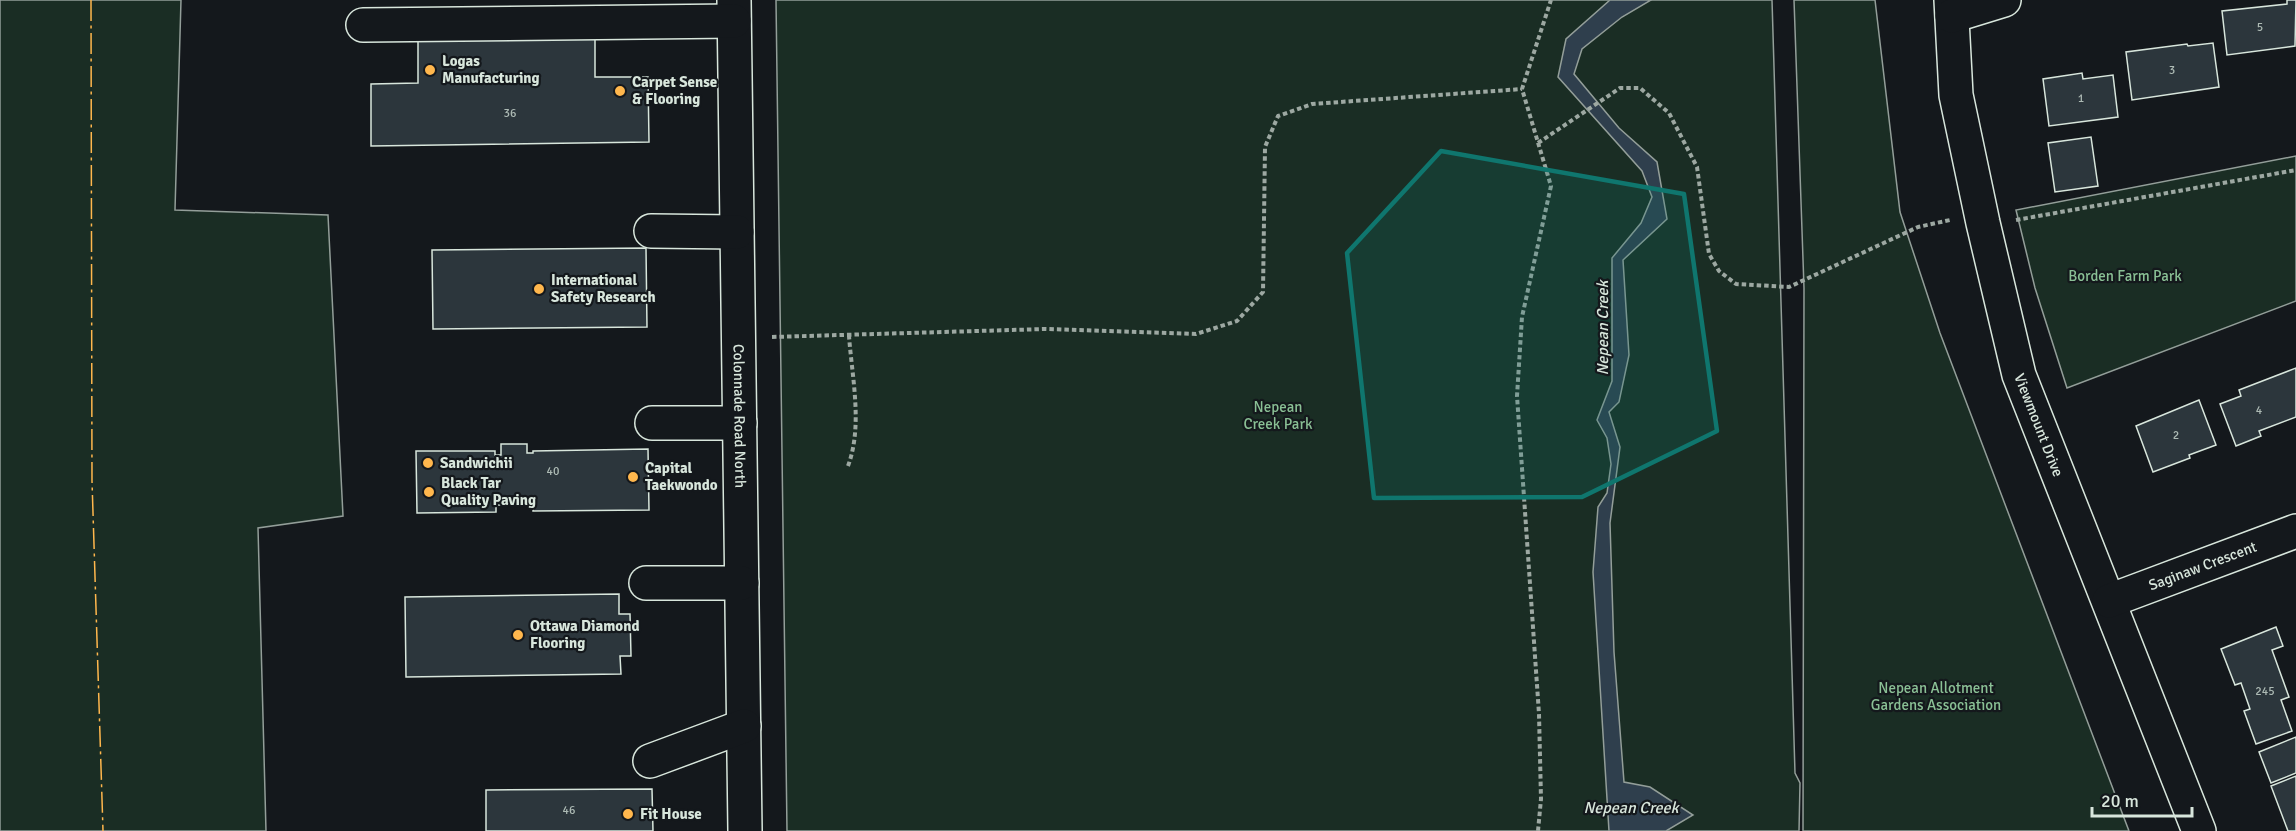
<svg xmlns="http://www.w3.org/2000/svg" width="2296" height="831" font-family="Signika,sans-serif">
<rect width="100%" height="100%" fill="#14181c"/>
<!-- green -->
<path fill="#1a2d24" stroke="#939e99" stroke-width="1.5" d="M 0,0 L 181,0 L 175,210 L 328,215 L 343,516 L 258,528 L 266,831 L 0,831 Z
M 776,0 L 1772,0 L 1795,773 L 1800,783 L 1799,831 L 787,831 Z
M 1794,0 L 1875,0 L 1900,212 L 1940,333 L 2129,831 L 1803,831 L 1804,288 Z
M 2296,156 L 2296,301 L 2067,388 L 2035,288 L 2016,210 Z"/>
<!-- water -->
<path fill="#2f3f4d" stroke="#939e99" stroke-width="1.5" d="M 1610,0 L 1651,0 L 1622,17 L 1582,49 L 1574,74 L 1619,128 L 1657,162 L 1667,219 L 1623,260 L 1629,355 L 1619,402 L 1609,412 L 1620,447 L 1610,523 L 1614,652 L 1624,782 L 1650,787 L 1693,815 L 1666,831 L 1609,831 L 1593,572 L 1598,507 L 1607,493 L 1611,464 L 1607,438 L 1597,420 L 1612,381 L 1612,258 L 1641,223 L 1652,197 L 1642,171 L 1558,77 L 1566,39 Z"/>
<!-- building -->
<path fill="#2c363c" stroke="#d8e6dc" stroke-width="1.5" d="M 2287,0 L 2296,0 L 2295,46 L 2227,55 L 2222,11 L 2287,4 Z
M 595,38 L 595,77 L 648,77 L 649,142 L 371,146 L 371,84 L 418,83 L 418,40 Z
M 2213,43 L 2219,87 L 2132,100 L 2126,52 L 2187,44 L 2188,46 Z
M 2082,73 L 2083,79 L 2113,75 L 2118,117 L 2049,126 L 2043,79 Z
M 2091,137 L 2098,186 L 2055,192 L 2048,143 Z
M 646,248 L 647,327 L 433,329 L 432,250 Z
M 2296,368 L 2296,417 L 2259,431 L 2261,436 L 2236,446 L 2220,404 L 2241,396 L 2239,390 Z
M 2199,400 L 2216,445 L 2189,455 L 2190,458 L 2153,472 L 2136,426 Z
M 501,444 L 527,444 L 527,453 L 533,453 L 533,451 L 648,449 L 649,510 L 533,511 L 533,503 L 509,503 L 509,505 L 496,505 L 496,512 L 417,513 L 416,451 L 495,451 L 495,455 L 501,455 Z
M 619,594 L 619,614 L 630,614 L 631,656 L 620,656 L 621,674 L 406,677 L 405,597 Z
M 2276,627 L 2283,646 L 2272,650 L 2289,697 L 2281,700 L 2292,731 L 2256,744 L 2244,711 L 2250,709 L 2241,683 L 2235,685 L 2221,649 Z
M 2296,737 L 2296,773 L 2271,783 L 2259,752 Z
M 2296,776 L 2296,831 L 2288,831 L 2271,786 Z
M 652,789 L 653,831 L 486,831 L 486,790 Z"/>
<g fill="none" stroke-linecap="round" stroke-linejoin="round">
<defs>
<g id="minor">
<path id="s1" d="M 734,0 L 745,831"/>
<path id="s2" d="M 1951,0 L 1956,95 L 1983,223 L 2019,375 L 2199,831"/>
<path d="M 1952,16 L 2004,0"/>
<path d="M 363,25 L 734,21"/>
<path d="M 651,231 L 737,232"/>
<path d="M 652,423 L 740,423"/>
<path d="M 646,583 L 742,583"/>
<path id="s3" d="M 2109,601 L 2296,531"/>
<path d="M 650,761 L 744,726"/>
</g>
</defs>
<!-- minor casing -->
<use href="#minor" stroke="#d8e6dc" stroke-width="36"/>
<!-- path -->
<path stroke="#9da8a2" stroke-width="4" stroke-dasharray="4.5 3" stroke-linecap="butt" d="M 1538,143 L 1620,88 L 1640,88 L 1669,113 L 1697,167 L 1709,254 L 1719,271 L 1736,284 L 1789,287 L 1918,227 L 1950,220
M 2016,220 L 2296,170
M 772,337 L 1046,329 L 1196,334 L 1237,321 L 1263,292 L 1265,147 L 1278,116 L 1312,104 L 1522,89
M 848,466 C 863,426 852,377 849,336
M 1538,831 L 1541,799 L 1539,714 L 1517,396 L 1522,317 L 1551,186 L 1522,89 L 1551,0"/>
<!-- minor -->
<use href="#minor" stroke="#14181c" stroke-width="33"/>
<!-- power -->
<path stroke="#ffb74d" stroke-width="1.5" stroke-dasharray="21 4.5 3 4.5" stroke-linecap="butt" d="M 91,0 L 92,481 L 103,831"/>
</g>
<!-- marked area -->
<path fill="#0f766e" fill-opacity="0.2" stroke="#0f766e" stroke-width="4.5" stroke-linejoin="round" d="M 1441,151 L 1684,194 L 1717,431 L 1582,497 L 1374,498 L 1347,253 Z"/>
<!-- markers -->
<g fill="#ffb74d" stroke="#14181c" stroke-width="2">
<circle cx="430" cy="70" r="6"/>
<circle cx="620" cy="91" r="6"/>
<circle cx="539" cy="289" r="6"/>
<circle cx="428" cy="463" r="6"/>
<circle cx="633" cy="477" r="6"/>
<circle cx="429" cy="492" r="6"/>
<circle cx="518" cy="635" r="6"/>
<circle cx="628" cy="814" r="6"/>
</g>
<g text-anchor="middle" stroke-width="4.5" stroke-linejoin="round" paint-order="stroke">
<!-- number labels -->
<g font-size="12" fill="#adbab4">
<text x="2260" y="31">5</text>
<text x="2172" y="74">3</text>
<text x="2081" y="102">1</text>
<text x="510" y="117">36</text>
<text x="2259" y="414">4</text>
<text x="2176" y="439">2</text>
<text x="553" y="475">40</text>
<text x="2265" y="695">245</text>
<text x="569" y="814">46</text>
</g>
<!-- poi labels -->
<g font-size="15" font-weight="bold" fill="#d8e6dc" stroke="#14181c" text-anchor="start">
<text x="442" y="66">Logas<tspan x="442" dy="17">Manufacturing</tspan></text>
<text x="632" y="87">Carpet Sense<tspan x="632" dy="17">&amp; Flooring</tspan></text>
<text x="551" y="285">International<tspan x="551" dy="17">Safety Research</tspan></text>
<text x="440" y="468">Sandwichii</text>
<text x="645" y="473">Capital<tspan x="645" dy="17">Taekwondo</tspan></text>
<text x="441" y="488">Black Tar<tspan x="441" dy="17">Quality Paving</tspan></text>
<text x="530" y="631">Ottawa Diamond<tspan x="530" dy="17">Flooring</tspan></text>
<text x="640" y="819">Fit House</text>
</g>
<!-- park labels -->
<g font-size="15" fill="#8ac095" stroke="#14181c">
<text x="2125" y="281">Borden Farm Park</text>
<text x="1278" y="412">Nepean<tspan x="1278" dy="17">Creek Park</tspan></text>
<text x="1936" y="693">Nepean Allotment<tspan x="1936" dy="17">Gardens Association</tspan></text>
</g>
<!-- street labels -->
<g font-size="15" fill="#d8e6dc" stroke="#14181c">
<text dy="5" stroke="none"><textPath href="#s1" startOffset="416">Colonnade Road North</textPath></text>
<text dy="5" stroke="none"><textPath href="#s2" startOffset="436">Viewmount Drive</textPath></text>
<text dy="5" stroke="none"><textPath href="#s3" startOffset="100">Saginaw Crescent</textPath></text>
</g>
<!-- water labels -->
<g font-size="16" font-style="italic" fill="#d8e6dc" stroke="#14181c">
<text transform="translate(1602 328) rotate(-90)" y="6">Nepean Creek</text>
<text x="1631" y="813">Nepean Creek</text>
</g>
</g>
<!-- scale -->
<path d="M2092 807v9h100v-9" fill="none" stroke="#d8e6dc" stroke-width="3"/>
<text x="2101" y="807" font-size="18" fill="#d8e6dc" stroke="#14181c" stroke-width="4.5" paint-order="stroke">20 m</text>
</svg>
